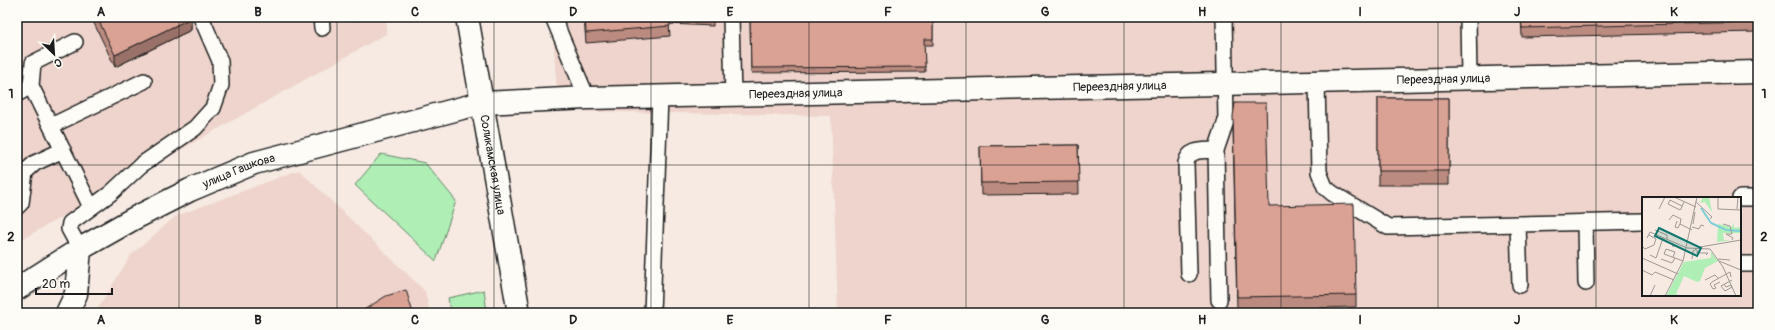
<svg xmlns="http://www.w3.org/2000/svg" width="1775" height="330" font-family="Pangolin,sans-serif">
<rect width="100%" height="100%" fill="#f6eae3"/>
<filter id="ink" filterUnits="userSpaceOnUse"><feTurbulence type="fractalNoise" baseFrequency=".025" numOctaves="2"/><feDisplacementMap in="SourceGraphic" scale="8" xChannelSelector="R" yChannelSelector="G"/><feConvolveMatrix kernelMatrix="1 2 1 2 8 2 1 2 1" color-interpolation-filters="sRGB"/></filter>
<g filter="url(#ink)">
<!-- built -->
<path fill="#eed4cc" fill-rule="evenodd" d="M 17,17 L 387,17 L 386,34 L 17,242 Z
M 552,17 L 1758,17 L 1758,313 L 838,313 L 831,116 L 558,111 ZM 1643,198 L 1740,198 L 1740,295 L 1643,295 Z
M 299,170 L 425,291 L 430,313 L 95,313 L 131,255 L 176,216 Z"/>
<!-- green -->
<path fill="#afeeb5" stroke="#668568" d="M 381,154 L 425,163 L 456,201 L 436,261 L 355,185 Z
M 484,290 L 487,313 L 451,313 L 448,298 Z"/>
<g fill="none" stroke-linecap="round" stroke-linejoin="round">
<defs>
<path id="lane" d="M 321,17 L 322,28
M 553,17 L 587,98
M 731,17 L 733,96
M 1468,17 L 1469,78
M 1317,82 L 1319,172 L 1325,187 L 1332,193 L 1388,227 L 1643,221
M 31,86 L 33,63 L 75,42
M 17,94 L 31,86 L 91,207
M 51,126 L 144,81
M 1216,150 L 1219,300
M 1740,198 L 1758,198
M 17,207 L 21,203 L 25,172 L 35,163 L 63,150
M 1585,222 L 1586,283
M 1518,224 L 1520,285
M 80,249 L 69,229 L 70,223 L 111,193 L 141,165 L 195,128 L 213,108 L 221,85 L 220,61 L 201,17
M 1740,264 L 1758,264
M 1189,274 L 1186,163 C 1189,148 1204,151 1216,150 L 1226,121 L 1224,17
M 652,313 L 660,97"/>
<g id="street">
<path id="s1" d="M 481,103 L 587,98 L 1758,72"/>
<path d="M 67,313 L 76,294 L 80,249"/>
</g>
<g id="secondary">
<path id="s2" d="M 17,289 L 80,249 L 133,219 L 190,190 L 254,163 L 481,103"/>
</g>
<g id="primary">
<path id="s3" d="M 467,17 L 519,313"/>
</g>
</defs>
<!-- lane casing -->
<use href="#lane" stroke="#1c1c1c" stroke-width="18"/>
<!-- street casing -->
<use href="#street" stroke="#1c1c1c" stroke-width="25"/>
<!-- secondary casing -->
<use href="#secondary" stroke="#1c1c1c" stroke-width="25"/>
<!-- primary casing -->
<use href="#primary" stroke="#1c1c1c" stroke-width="25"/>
<!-- lane -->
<use href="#lane" stroke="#fdfcf7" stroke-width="15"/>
<!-- street -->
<use href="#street" stroke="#fdfcf7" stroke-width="22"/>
<!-- secondary -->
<use href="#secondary" stroke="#fdfcf7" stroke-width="22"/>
<!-- primary -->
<use href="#primary" stroke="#fdfcf7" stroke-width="22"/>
</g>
<!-- wall -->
<path fill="#bb8b80" stroke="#1c1c1c" d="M 91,17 L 191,17 L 191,30 L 115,67 Z
M 349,17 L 374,17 L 374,18 L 349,21 Z
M 584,17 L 713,17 L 713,26 L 669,24 L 670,36 L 586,43 Z
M 750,17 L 933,17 L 933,45 L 924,45 L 925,72 L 751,73 Z
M 1521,17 L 1758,17 L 1758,32 L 1522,37 Z
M 1378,98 L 1449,98 L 1449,185 L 1378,185 Z
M 1233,129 L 1269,206 L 1356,295 L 1356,307 L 1237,310 Z
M 1078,145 L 1079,194 L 981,195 L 980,146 Z"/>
<!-- shaded-wall -->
<path fill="#997168" stroke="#1c1c1c" d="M 191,18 L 191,30 L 115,67 L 115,55 Z"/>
<!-- building -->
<path fill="#daa295" stroke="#1c1c1c" d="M 97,17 L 191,17 L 191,18 L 115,55 Z
M 585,17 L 669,17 L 670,26 L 586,33 Z
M 750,17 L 933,17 L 933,39 L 924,39 L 925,67 L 751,68 Z
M 1521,17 L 1758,17 L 1758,22 L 1522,28 Z
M 1378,98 L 1449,98 L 1449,171 L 1378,171 Z
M 1235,103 L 1266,103 L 1269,206 L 1354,204 L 1356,295 L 1237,297 L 1233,116 Z
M 1078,145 L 1079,182 L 981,183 L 980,146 Z
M 406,290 L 413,313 L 359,313 L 386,296 Z"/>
</g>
<!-- grid -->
<path fill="none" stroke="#1c1c1c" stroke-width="1" stroke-opacity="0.55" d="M 179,17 L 179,313M 337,17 L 337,313M 494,17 L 494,313M 651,17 L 651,313M 809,17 L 809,313M 966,17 L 966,313M 1124,17 L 1124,313M 1281,17 L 1281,313M 1438,17 L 1438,313M 1596,17 L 1596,313M 17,165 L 1758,165"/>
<g text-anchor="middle" stroke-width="4" stroke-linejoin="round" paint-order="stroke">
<!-- street labels -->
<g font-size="12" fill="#1c1c1c" stroke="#fdfcf7">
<text dy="4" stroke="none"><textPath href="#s1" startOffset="963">Переездная улица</textPath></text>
<text dy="4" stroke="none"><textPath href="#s1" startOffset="639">Переездная улица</textPath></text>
<text dy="4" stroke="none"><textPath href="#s1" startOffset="315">Переездная улица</textPath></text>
<text dy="4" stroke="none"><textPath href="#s3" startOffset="150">Соликамская улица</textPath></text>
<text dy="4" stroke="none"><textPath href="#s2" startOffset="252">улица Гашкова</textPath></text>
</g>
</g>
<!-- overview -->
<g transform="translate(1642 197)">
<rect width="99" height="99" fill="#f6eae3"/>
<path d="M 61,0 L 67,0 L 70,15 L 63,5 L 58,6 ZM 92,25 L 92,31 L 99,30 L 99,36 L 81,36 L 82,43 L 89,43 L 75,45 L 76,27 L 90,30 ZM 69,55 L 76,64 L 63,71 L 58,84 L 55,85 L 42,79 L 34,97 L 39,99 L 24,99 L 42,65 L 69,61 Z" fill="#afeeb5"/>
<path fill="none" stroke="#7ecfd8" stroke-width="2" d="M 59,11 L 69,26 L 84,33 L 99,34"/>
<path fill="none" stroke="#9f9893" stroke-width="1" d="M 32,0 L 54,10M 76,0 L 76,12 L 99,13M 54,5 L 68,18 L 70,20 L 68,22M 40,9 L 28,3 L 26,7 L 38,13 L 39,12 L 42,5M 17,12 L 23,0M 95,12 L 96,0M 27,23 L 31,18 L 39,22 L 38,27M 35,24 L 33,30 L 36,31 L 38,27 L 50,33M 51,27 L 53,15M 81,27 L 88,29 L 90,37 L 84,37 L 91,41 L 90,43M 50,30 L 57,32 L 59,28 L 62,29M 13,33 L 25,38 L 25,42M 5,41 L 8,35 L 45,51 L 68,52 L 81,70 L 94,99M 0,49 L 3,52 L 12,48 L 14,42 L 7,38M 34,49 L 30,49 L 31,48 L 38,51M 55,53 L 55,56 L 66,56 L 64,58M 8,58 L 14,61 L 21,41M 31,60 L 33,55 L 24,52 L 22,57 L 41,64M 0,61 L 36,77M 19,62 L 30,66 L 33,61M 50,62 L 51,54 L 58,50 L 99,43M 76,62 L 88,63M 77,64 L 99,73M 0,73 L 10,78 L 13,75 L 32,83M 63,83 L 73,78 L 76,81M 78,85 L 72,88 L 74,91 L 71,92 L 68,87 L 70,85 L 88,75 L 89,80M 82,87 L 84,90 L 89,88 L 90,90 L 83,94 L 79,89 L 90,83M 8,99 L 13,88M 23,99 L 41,64 L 55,0"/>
<path fill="#0f766e" fill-opacity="0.15" stroke="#0f766e" stroke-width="2" d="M 17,31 L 59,51 L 55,59 L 13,39 Z"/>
<rect width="99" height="99" fill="none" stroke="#1c1c1c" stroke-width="2"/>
</g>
<!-- margin -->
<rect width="1775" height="330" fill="none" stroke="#fdfcf7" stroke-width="44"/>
<!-- north arrow -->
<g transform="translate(54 54) rotate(155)" stroke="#fdfcf7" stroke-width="3" paint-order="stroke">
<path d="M0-3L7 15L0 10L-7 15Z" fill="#1c1c1c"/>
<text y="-6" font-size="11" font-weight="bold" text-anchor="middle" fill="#1c1c1c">С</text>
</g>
<!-- scale -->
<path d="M36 288v6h76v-6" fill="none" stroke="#1c1c1c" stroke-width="2"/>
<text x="42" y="288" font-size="12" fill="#1c1c1c" stroke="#fdfcf7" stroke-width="3" paint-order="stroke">20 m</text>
<rect x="22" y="22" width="1731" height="286" fill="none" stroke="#1c1c1c" stroke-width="1.5"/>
<g font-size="13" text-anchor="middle" font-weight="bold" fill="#1c1c1c">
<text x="101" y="16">A</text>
<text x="258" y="16">B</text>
<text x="415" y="16">C</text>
<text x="573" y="16">D</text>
<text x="730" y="16">E</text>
<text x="888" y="16">F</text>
<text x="1045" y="16">G</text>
<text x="1202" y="16">H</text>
<text x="1360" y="16">I</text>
<text x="1517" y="16">J</text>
<text x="1674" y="16">K</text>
<text x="11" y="98">1</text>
<text x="1764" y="98">1</text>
<text x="11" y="241">2</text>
<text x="1764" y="241">2</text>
<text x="101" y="324">A</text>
<text x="258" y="324">B</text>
<text x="415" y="324">C</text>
<text x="573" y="324">D</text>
<text x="730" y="324">E</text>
<text x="888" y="324">F</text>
<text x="1045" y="324">G</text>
<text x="1202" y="324">H</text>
<text x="1360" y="324">I</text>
<text x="1517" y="324">J</text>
<text x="1674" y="324">K</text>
</g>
</svg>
